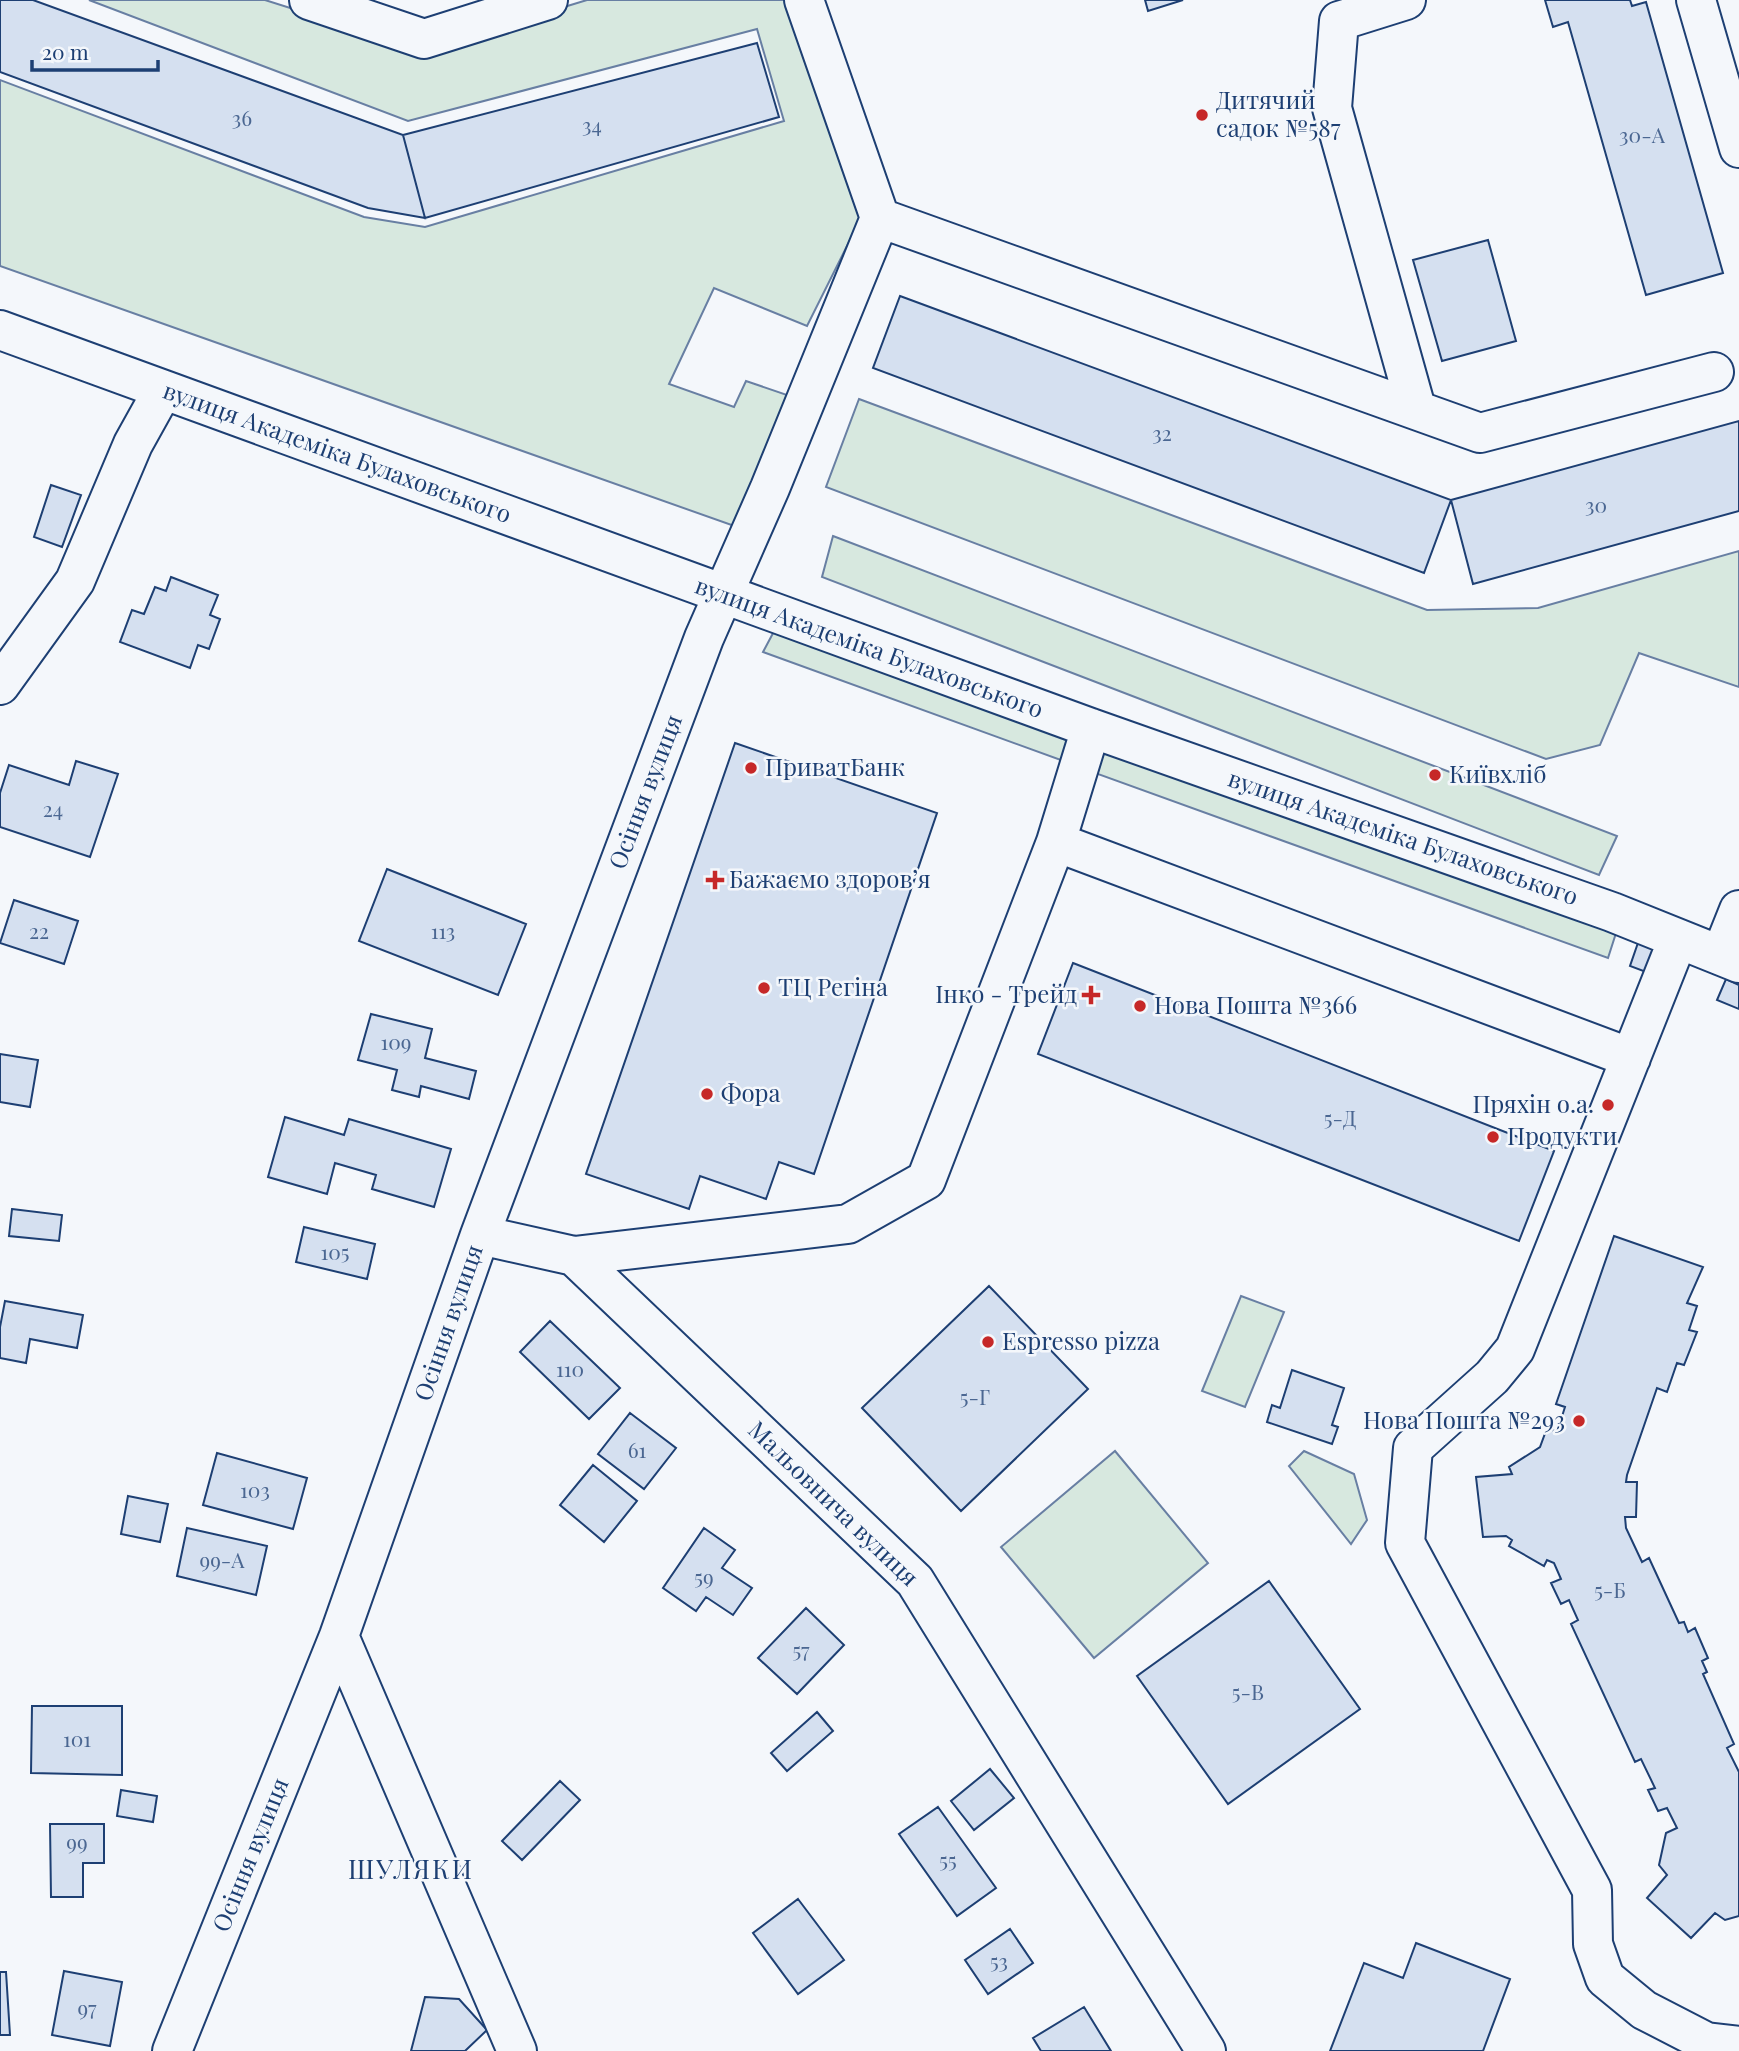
<svg xmlns="http://www.w3.org/2000/svg" width="1739" height="2051" font-family="'Playfair Display',serif">
<rect width="100%" height="100%" fill="#f4f7fb"/>
<!-- green -->
<path fill="#d7e8df" stroke="#687fa3" stroke-width="2" d="M 89,0 L 265,0 L 423,50 L 587,0 L 786,0 L 863,214 L 807,326 L 714,288 L 669,384 L 734,407 L 746,381 L 793,397 L 740,528 L 0,266 L 0,80 L 364,217 L 425,227 L 784,121 L 757,29 L 408,121 Z
M 859,399 L 1427,610 L 1538,608 L 1739,551 L 1739,687 L 1639,653 L 1600,745 L 1546,759 L 826,487 Z
M 833,536 L 1617,836 L 1599,875 L 822,577 Z
M 780,620 L 1079,728 L 1069,763 L 763,652 Z
M 1105,738 L 1616,933 L 1608,958 L 1095,773 Z
M 1241,1296 L 1284,1312 L 1245,1407 L 1202,1391 Z
M 1115,1451 L 1208,1563 L 1094,1658 L 1001,1547 Z
M 1304,1451 L 1354,1474 L 1367,1520 L 1351,1544 L 1289,1466 Z"/>
<!-- building -->
<path fill="#d5e0f0" stroke="#1d3f73" stroke-width="2" d="M 0,0 L 33,0 L 403,135 L 425,218 L 368,208 L 0,72 Z
M 1145,0 L 1183,0 L 1148,11 Z
M 1545,0 L 1630,0 L 1632,6 L 1646,2 L 1723,273 L 1646,295 L 1568,22 L 1553,27 Z
M 757,43 L 779,117 L 425,218 L 403,135 Z
M 1488,240 L 1516,341 L 1442,361 L 1413,260 Z
M 900,296 L 1451,500 L 1424,573 L 873,368 Z
M 1739,421 L 1739,511 L 1473,584 L 1451,500 Z
M 51,485 L 81,495 L 62,547 L 34,537 Z
M 171,577 L 218,595 L 210,615 L 220,619 L 209,649 L 198,645 L 190,668 L 120,642 L 132,610 L 144,614 L 155,587 L 166,591 Z
M 735,743 L 937,813 L 814,1174 L 779,1162 L 766,1199 L 700,1176 L 689,1209 L 586,1174 Z
M 76,761 L 118,774 L 90,857 L 0,827 L 0,793 L 9,765 L 69,785 Z
M 387,869 L 526,924 L 498,995 L 359,941 Z
M 14,900 L 78,921 L 64,964 L 0,943 Z
M 1640,937 L 1665,947 L 1654,975 L 1630,966 Z
M 1073,963 L 1554,1151 L 1519,1241 L 1038,1054 Z
M 1726,979 L 1739,985 L 1739,1009 L 1717,1000 Z
M 371,1014 L 432,1029 L 425,1058 L 476,1071 L 469,1099 L 421,1086 L 419,1097 L 392,1090 L 397,1070 L 358,1060 Z
M 0,1054 L 38,1060 L 30,1107 L 0,1102 Z
M 285,1117 L 344,1135 L 349,1119 L 451,1149 L 434,1207 L 372,1189 L 376,1175 L 335,1163 L 327,1194 L 268,1177 Z
M 12,1209 L 62,1215 L 59,1241 L 9,1236 Z
M 304,1227 L 375,1244 L 367,1279 L 296,1262 Z
M 1614,1236 L 1703,1267 L 1687,1303 L 1697,1306 L 1689,1330 L 1697,1332 L 1684,1365 L 1677,1363 L 1667,1392 L 1657,1388 L 1627,1475 L 1626,1482 L 1637,1482 L 1636,1517 L 1625,1517 L 1626,1528 L 1642,1562 L 1649,1558 L 1679,1623 L 1684,1622 L 1688,1632 L 1695,1628 L 1708,1658 L 1702,1661 L 1707,1672 L 1703,1674 L 1734,1744 L 1727,1748 L 1739,1772 L 1739,1916 L 1725,1920 L 1715,1913 L 1691,1938 L 1647,1898 L 1667,1875 L 1659,1865 L 1666,1833 L 1677,1828 L 1667,1808 L 1658,1811 L 1648,1790 L 1655,1788 L 1641,1759 L 1635,1762 L 1571,1624 L 1578,1620 L 1569,1600 L 1561,1604 L 1551,1583 L 1561,1579 L 1554,1563 L 1547,1560 L 1544,1566 L 1509,1546 L 1512,1540 L 1506,1536 L 1483,1537 L 1476,1477 L 1512,1474 L 1509,1467 L 1540,1447 L 1547,1428 L 1557,1432 L 1565,1407 L 1556,1404 Z
M 989,1286 L 1088,1389 L 961,1511 L 862,1408 Z
M 5,1301 L 83,1315 L 77,1348 L 30,1339 L 26,1363 L 0,1358 L 0,1327 Z
M 550,1321 L 620,1388 L 589,1419 L 520,1352 Z
M 1292,1370 L 1344,1388 L 1332,1425 L 1338,1427 L 1332,1444 L 1267,1422 L 1272,1405 L 1280,1408 Z
M 630,1413 L 676,1448 L 644,1489 L 598,1454 Z
M 217,1453 L 307,1478 L 293,1529 L 203,1505 Z
M 593,1465 L 637,1501 L 604,1542 L 560,1505 Z
M 128,1496 L 168,1504 L 160,1542 L 121,1534 Z
M 187,1528 L 267,1546 L 256,1595 L 177,1576 Z
M 704,1528 L 735,1550 L 722,1568 L 752,1588 L 733,1615 L 706,1597 L 696,1611 L 663,1588 Z
M 1269,1581 L 1360,1709 L 1228,1804 L 1137,1676 Z
M 806,1608 L 844,1645 L 797,1694 L 758,1658 Z
M 32,1706 L 122,1706 L 122,1775 L 31,1773 Z
M 817,1712 L 833,1731 L 787,1771 L 771,1753 Z
M 990,1769 L 1014,1798 L 974,1830 L 951,1801 Z
M 560,1781 L 580,1800 L 522,1860 L 502,1841 Z
M 121,1790 L 157,1796 L 153,1822 L 117,1816 Z
M 938,1807 L 996,1888 L 957,1916 L 899,1834 Z
M 50,1824 L 104,1824 L 104,1863 L 83,1863 L 83,1897 L 51,1897 Z
M 798,1899 L 844,1960 L 798,1994 L 753,1933 Z
M 1010,1929 L 1033,1963 L 988,1994 L 965,1960 Z
M 1416,1943 L 1510,1979 L 1483,2051 L 1330,2051 L 1364,1963 L 1403,1978 Z
M 64,1971 L 122,1982 L 110,2046 L 52,2035 Z
M 0,1972 L 6,1972 L 10,2035 L 0,2035 Z
M 425,1997 L 459,1999 L 487,2030 L 465,2051 L 411,2051 Z
M 1084,2007 L 1111,2051 L 1041,2051 L 1033,2038 Z"/>
<g fill="none" stroke-linecap="round" stroke-linejoin="round">
<defs>
<path id="minor" d="M 309,0 L 424,39 L 548,0
M 804,0 L 880,218
M 1406,0 L 1339,21 L 1332,108 L 1416,408
M 1696,0 L 1739,148
M 0,330 L 1091,728 L 1612,912 L 1739,963
M 0,685 L 75,581 L 133,444 L 163,390
M 1056,842 L 1091,728
M 1678,939 L 1515,1349 L 1492,1377 L 1413,1448 L 1405,1543 L 1592,1890 L 1593,1944 L 1605,1978 L 1644,2010 L 1706,2042 L 1739,2046
M 1721,955 L 1739,910
M 480,1235 L 574,1256 L 915,1581 L 1206,2051
M 574,1256 L 848,1224 L 926,1180 L 1056,842 L 1631,1058
M 339,1636 L 517,2051
M 172,2051 L 339,1636 L 480,1235 L 704,638 L 770,488 L 880,218 L 1480,433 L 1714,372"/>
</defs>
<!-- minor casing -->
<use href="#minor" stroke="#1d3f73" stroke-width="42"/>
<!-- minor -->
<use href="#minor" stroke="#f4f7fb" stroke-width="38"/>
</g>
<!-- markers -->
<g fill="#c62828" stroke="#f4f7fb" stroke-width="2.5">
<circle cx="1202" cy="115" r="7"/>
<circle cx="751" cy="768" r="7"/>
<circle cx="1435" cy="775" r="7"/>
<path d="M711.5 869.5h7v7h7v7h-7v7h-7v-7h-7v-7h7z"/>
<circle cx="764" cy="988" r="7"/>
<path d="M1087.5 984.5h7v7h7v7h-7v7h-7v-7h-7v-7h7z"/>
<circle cx="1140" cy="1006" r="7"/>
<circle cx="707" cy="1094" r="7"/>
<circle cx="1608" cy="1105" r="7"/>
<circle cx="1493" cy="1137" r="7"/>
<circle cx="988" cy="1342" r="7"/>
<circle cx="1579" cy="1421" r="7"/>
</g>
<g text-anchor="middle" stroke-width="5" stroke-linejoin="round" paint-order="stroke">
<!-- number labels -->
<g font-size="21" fill="#4b6792">
<text x="242" y="126">36</text>
<text x="592" y="133">34</text>
<text x="1642" y="143">30-А</text>
<text x="1162" y="441">32</text>
<text x="1596" y="513">30</text>
<text x="53" y="817">24</text>
<text x="39" y="939">22</text>
<text x="443" y="939">113</text>
<text x="396" y="1050">109</text>
<text x="1340" y="1126">5-Д</text>
<text x="335" y="1260">105</text>
<text x="570" y="1377">110</text>
<text x="975" y="1405">5-Г</text>
<text x="637" y="1458">61</text>
<text x="255" y="1498">103</text>
<text x="222" y="1568">99-А</text>
<text x="704" y="1585">59</text>
<text x="1610" y="1598">5-Б</text>
<text x="801" y="1658">57</text>
<text x="1248" y="1700">5-В</text>
<text x="77" y="1747">101</text>
<text x="77" y="1850">99</text>
<text x="948" y="1868">55</text>
<text x="999" y="1969">53</text>
<text x="87" y="2016">97</text>
</g>
<!-- poi labels -->
<g font-size="24" fill="#1d3f73" stroke="#f4f7fb" text-anchor="start">
<text x="1216" y="109">Дитячий<tspan x="1216" dy="28">садок №587</tspan></text>
<text x="765" y="776">ПриватБанк</text>
<text x="1449" y="783">Київхліб</text>
<text x="729" y="888">Бажаємо здоровʼя</text>
<text x="778" y="996">ТЦ Регіна</text>
<text x="1077" y="1003" text-anchor="end">Інко - Трейд</text>
<text x="1154" y="1014">Нова Пошта №366</text>
<text x="721" y="1102">Фора</text>
<text x="1594" y="1113" text-anchor="end">Пряхін о.а.</text>
<text x="1507" y="1145">Продукти</text>
<text x="1002" y="1350">Espresso pizza</text>
<text x="1565" y="1429" text-anchor="end">Нова Пошта №293</text>
</g>
<!-- street labels -->
<g font-size="24" fill="#1d3f73" stroke="#f4f7fb">
<text transform="translate(337 453) rotate(20)" y="8">вулиця Академіка Булаховського</text>
<text transform="translate(869 648) rotate(20)" y="8">вулиця Академіка Булаховського</text>
<text transform="translate(646 792) rotate(-69)" y="8">Осіння вулиця</text>
<text transform="translate(1403 838) rotate(19)" y="8">вулиця Академіка Булаховського</text>
<text transform="translate(449 1323) rotate(-71)" y="8">Осіння вулиця</text>
<text transform="translate(833 1504) rotate(44)" y="8">Мальовнича вулиця</text>
<text transform="translate(251 1855) rotate(-68)" y="8">Осіння вулиця</text>
</g>
<!-- neighbourhood labels -->
<g font-size="26" letter-spacing="2" fill="#1d3f73" stroke="#f4f7fb">
<text x="411" y="1879">ШУЛЯКИ</text>
</g>
</g>
<!-- scale -->
<path d="M32 60v10h126v-10" fill="none" stroke="#1d3f73" stroke-width="3.5"/>
<text x="42" y="60" font-size="21" fill="#1d3f73" stroke="#f4f7fb" stroke-width="5" paint-order="stroke">20 m</text>
</svg>
